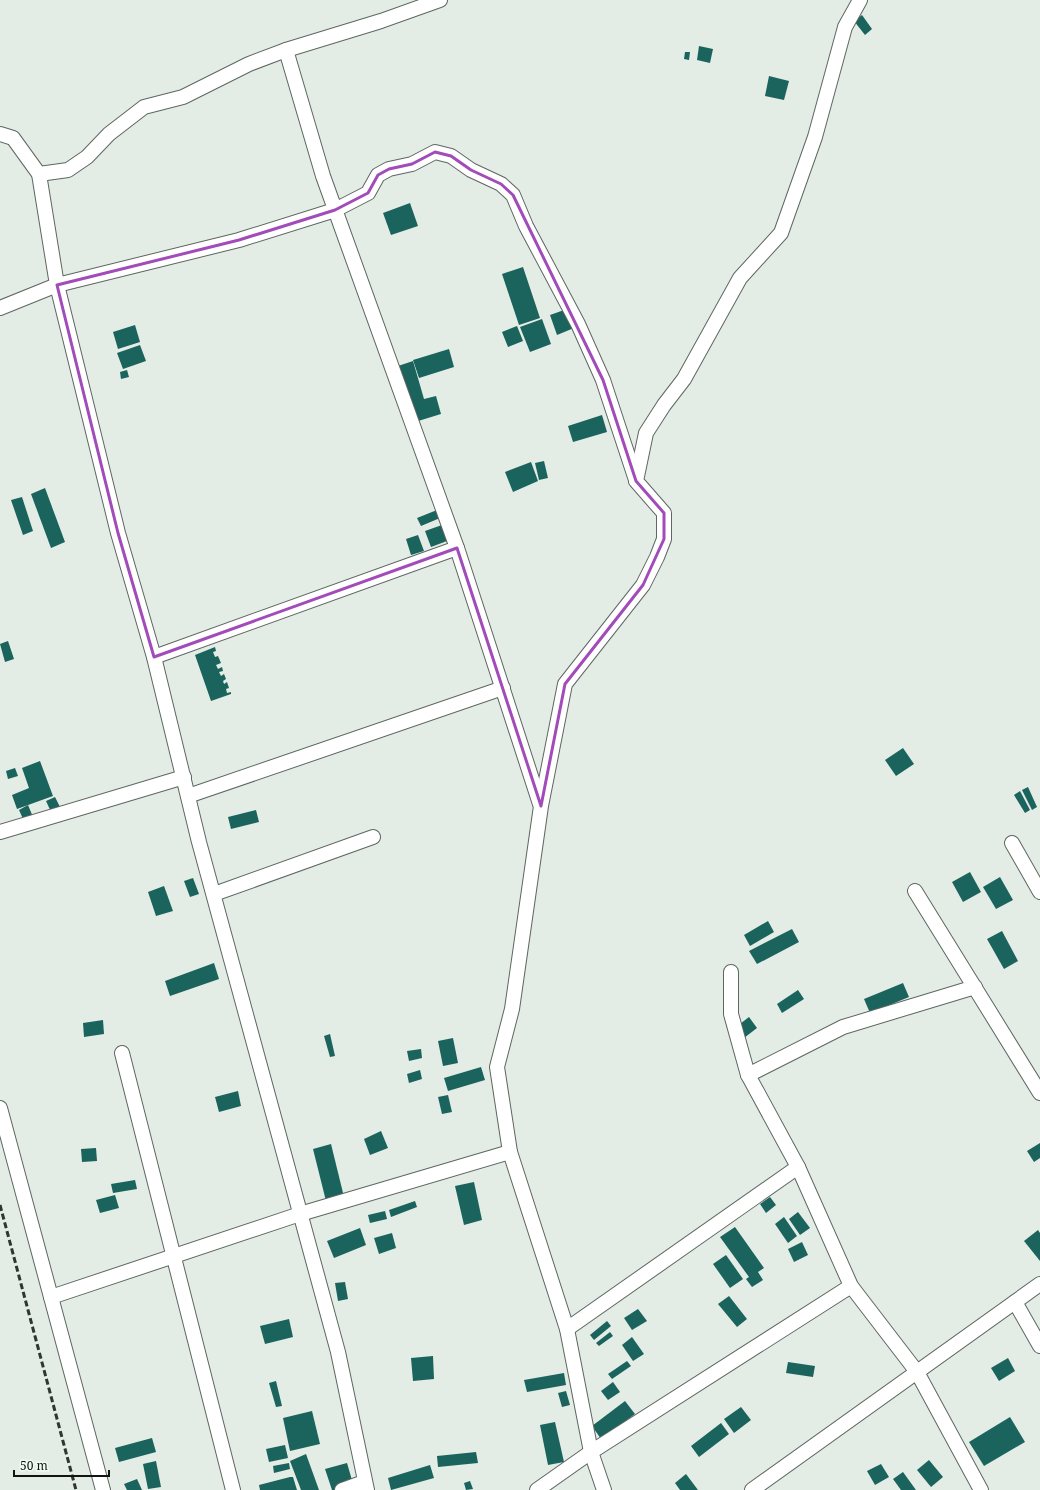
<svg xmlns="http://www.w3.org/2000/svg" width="1040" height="1490" font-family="'Noto Serif',serif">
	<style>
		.building { fill: #1b635d }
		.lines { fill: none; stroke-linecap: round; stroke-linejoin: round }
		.minor-casing { stroke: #5f6661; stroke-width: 16 }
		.minor { stroke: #fff; stroke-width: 14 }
		.rail { stroke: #313532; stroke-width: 3; stroke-dasharray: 6 3; stroke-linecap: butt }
		.marked { fill: none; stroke: #a24cb9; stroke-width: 3; stroke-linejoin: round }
	</style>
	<rect width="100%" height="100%" fill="#e3ece5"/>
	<g class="building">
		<path d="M 862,15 L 872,29 L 865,35 L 854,21 Z"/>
		<path d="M 699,46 L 713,49 L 710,63 L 697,60 Z"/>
		<path d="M 685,52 L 690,52 L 689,60 L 684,59 Z"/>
		<path d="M 769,76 L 789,81 L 784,100 L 765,96 Z"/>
		<path d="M 410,203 L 418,226 L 391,235 L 383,213 Z"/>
		<path d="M 523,267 L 540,318 L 519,325 L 502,274 Z"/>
		<path d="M 567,309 L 574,328 L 557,335 L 550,315 Z"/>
		<path d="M 542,319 L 551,344 L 530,352 L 520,327 Z"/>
		<path d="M 135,325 L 140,342 L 118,349 L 113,332 Z"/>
		<path d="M 517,326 L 523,341 L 508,347 L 502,332 Z"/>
		<path d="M 140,345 L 146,361 L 123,369 L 117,353 Z"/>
		<path d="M 449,349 L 454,367 L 419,378 L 413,360 Z"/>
		<path d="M 413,361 L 424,399 L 436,396 L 441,414 L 415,422 L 398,366 Z"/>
		<path d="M 127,370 L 129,377 L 121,379 L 120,372 Z"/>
		<path d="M 602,415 L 607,432 L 573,442 L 568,426 Z"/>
		<path d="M 544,461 L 548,478 L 539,480 L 535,463 Z"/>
		<path d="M 531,462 L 538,481 L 513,492 L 505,472 Z"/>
		<path d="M 45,488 L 65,542 L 51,548 L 31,494 Z"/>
		<path d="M 22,497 L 33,531 L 23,535 L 11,500 Z"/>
		<path d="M 437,510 L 440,518 L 421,526 L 417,518 Z"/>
		<path d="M 442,525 L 447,541 L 431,547 L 425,531 Z"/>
		<path d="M 418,535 L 424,551 L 411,555 L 406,539 Z"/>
		<path d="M 8,641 L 14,659 L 5,662 L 0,644 Z"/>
		<path d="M 215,647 L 216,651 L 213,652 L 215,657 L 218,656 L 221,663 L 216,665 L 218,669 L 222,667 L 223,671 L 219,672 L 221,676 L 224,674 L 226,679 L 223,681 L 224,684 L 227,682 L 229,688 L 226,689 L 227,693 L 231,692 L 231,694 L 211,701 L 195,655 Z"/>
		<path d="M 903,748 L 914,764 L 896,776 L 885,760 Z"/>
		<path d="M 40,761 L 53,796 L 17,809 L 12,795 L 29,788 L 22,768 Z"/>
		<path d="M 15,768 L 18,776 L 8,779 L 6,771 Z"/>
		<path d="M 1028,787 L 1037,807 L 1032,810 L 1022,790 Z"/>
		<path d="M 1020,791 L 1030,810 L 1025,813 L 1014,795 Z"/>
		<path d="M 55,797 L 61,809 L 52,814 L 46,801 Z"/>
		<path d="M 28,805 L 33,817 L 24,821 L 19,810 Z"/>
		<path d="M 256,810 L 259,822 L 231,829 L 228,817 Z"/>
		<path d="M 970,872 L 981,892 L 963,902 L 952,882 Z"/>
		<path d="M 1000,877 L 1013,900 L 996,909 L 983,887 Z"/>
		<path d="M 193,878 L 199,894 L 190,897 L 184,881 Z"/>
		<path d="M 164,886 L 173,911 L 156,916 L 148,892 Z"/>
		<path d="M 768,921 L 774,932 L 750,946 L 744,935 Z"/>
		<path d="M 792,929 L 799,942 L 757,964 L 749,951 Z"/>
		<path d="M 1002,931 L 1018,961 L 1004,969 L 987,939 Z"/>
		<path d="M 214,963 L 219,979 L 170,996 L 165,981 Z"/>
		<path d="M 903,983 L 909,997 L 870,1013 L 864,999 Z"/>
		<path d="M 798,990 L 804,999 L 782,1013 L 777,1004 Z"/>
		<path d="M 749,1017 L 757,1028 L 744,1038 L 736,1027 Z"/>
		<path d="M 103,1020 L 104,1034 L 84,1037 L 83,1023 Z"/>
		<path d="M 330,1034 L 335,1056 L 330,1057 L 324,1036 Z"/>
		<path d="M 453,1038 L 458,1063 L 443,1066 L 438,1041 Z"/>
		<path d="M 421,1049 L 422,1058 L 409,1061 L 407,1051 Z"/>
		<path d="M 481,1067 L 485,1080 L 448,1091 L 444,1078 Z"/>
		<path d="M 420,1070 L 422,1079 L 409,1083 L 407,1074 Z"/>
		<path d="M 238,1091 L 241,1106 L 219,1112 L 215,1097 Z"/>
		<path d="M 448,1095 L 452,1112 L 442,1114 L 438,1097 Z"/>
		<path d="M 381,1131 L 388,1148 L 370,1155 L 364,1139 Z"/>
		<path d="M 1040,1143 L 1040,1158 L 1034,1162 L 1027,1151 Z"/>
		<path d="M 331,1144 L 344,1197 L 326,1201 L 313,1149 Z"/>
		<path d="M 96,1148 L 97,1161 L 82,1162 L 81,1149 Z"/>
		<path d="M 135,1180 L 137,1189 L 113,1193 L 111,1184 Z"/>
		<path d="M 474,1182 L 482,1220 L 464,1225 L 455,1186 Z"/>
		<path d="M 115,1195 L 119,1208 L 100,1213 L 96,1200 Z"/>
		<path d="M 770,1197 L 776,1205 L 766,1213 L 760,1204 Z"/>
		<path d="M 415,1201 L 417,1207 L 391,1217 L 389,1210 Z"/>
		<path d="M 385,1211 L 387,1219 L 370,1223 L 368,1215 Z"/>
		<path d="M 798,1212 L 810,1228 L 800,1235 L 789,1219 Z"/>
		<path d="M 784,1217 L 797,1236 L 788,1243 L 775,1224 Z"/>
		<path d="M 735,1227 L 764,1268 L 758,1272 L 763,1280 L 752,1287 L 746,1279 L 749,1277 L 720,1237 Z"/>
		<path d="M 360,1228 L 366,1245 L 334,1258 L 327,1241 Z"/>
		<path d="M 1038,1230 L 1040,1233 L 1040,1261 L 1024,1241 Z"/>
		<path d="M 392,1233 L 396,1248 L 379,1254 L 374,1238 Z"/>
		<path d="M 802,1242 L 808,1255 L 794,1262 L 788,1249 Z"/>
		<path d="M 726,1255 L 743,1279 L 730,1288 L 713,1264 Z"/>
		<path d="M 345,1282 L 348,1299 L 338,1301 L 335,1283 Z"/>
		<path d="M 729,1296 L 747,1319 L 737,1327 L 718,1304 Z"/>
		<path d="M 638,1309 L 647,1321 L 632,1330 L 624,1318 Z"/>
		<path d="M 289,1319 L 293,1337 L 265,1344 L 260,1326 Z"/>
		<path d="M 607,1321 L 611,1326 L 594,1340 L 590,1335 Z"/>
		<path d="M 610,1332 L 613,1336 L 599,1346 L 596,1343 Z"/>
		<path d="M 632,1337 L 644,1354 L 633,1361 L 622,1345 Z"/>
		<path d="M 433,1356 L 434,1379 L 413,1381 L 411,1358 Z"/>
		<path d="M 1008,1358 L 1015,1371 L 999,1381 L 991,1368 Z"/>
		<path d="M 627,1361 L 631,1366 L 612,1379 L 608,1374 Z"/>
		<path d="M 788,1362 L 815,1366 L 813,1377 L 786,1373 Z"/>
		<path d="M 564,1373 L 566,1385 L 527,1392 L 524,1380 Z"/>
		<path d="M 276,1381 L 282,1406 L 276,1407 L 269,1383 Z"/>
		<path d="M 613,1382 L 620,1392 L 608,1400 L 601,1391 Z"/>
		<path d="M 566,1391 L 570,1405 L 562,1407 L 558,1393 Z"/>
		<path d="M 625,1401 L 635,1414 L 601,1439 L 592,1426 Z"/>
		<path d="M 741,1407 L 751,1420 L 734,1433 L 724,1419 Z"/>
		<path d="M 312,1411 L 320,1444 L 290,1451 L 283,1418 Z"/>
		<path d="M 1010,1417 L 1025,1442 L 984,1466 L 969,1442 Z"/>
		<path d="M 555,1422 L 564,1462 L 548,1465 L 540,1425 Z"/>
		<path d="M 721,1423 L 729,1434 L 699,1457 L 691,1446 Z"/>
		<path d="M 152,1438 L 156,1452 L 119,1462 L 115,1448 Z"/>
		<path d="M 285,1445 L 288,1458 L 269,1462 L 266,1449 Z"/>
		<path d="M 476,1452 L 478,1463 L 438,1467 L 437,1456 Z"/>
		<path d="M 306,1454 L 319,1490 L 301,1490 L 290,1461 Z"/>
		<path d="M 929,1460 L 943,1477 L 931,1487 L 917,1470 Z"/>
		<path d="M 156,1461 L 161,1487 L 148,1489 L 143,1464 Z"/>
		<path d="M 289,1463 L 290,1469 L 274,1473 L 273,1466 Z"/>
		<path d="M 347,1463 L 354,1487 L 342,1490 L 332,1490 L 325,1469 Z"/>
		<path d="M 881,1464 L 889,1477 L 875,1485 L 867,1471 Z"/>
		<path d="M 430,1465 L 434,1478 L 391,1490 L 388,1478 Z"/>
		<path d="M 903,1472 L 916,1490 L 901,1490 L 893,1479 Z"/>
		<path d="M 686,1474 L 698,1490 L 680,1490 L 675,1483 Z"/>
		<path d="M 290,1477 L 293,1477 L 297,1490 L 260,1490 L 259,1485 Z"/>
		<path d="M 137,1479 L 142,1490 L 127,1490 L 124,1484 Z"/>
		<path d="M 470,1481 L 473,1489 L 466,1490 L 464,1483 Z"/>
	</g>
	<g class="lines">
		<defs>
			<g id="minor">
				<path d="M 286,50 L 323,176 L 457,548 L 540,804"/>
				<path d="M 0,134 L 13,138 L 39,174 L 57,285 L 118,533 L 154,657 L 199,842 L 338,1352 L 367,1490"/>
				<path d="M 39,174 L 68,170 L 87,157 L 109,134 L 144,107 L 183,97 L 249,64 L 286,50 L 381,21 L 440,0"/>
				<path d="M 0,308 L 57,285 L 239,240 L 335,210 L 368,193 L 378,175 L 389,169 L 412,164 L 435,152 L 451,156 L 471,170 L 501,184 L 513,195 L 526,226 L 578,324 L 603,380 L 636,480"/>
				<path d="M 154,657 L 457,548"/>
				<path d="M 188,796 L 503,688"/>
				<path d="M 0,832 L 184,777"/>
				<path d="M 1012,843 L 1040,892"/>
				<path d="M 915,891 L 1040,1093"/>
				<path d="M 214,894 L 373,837"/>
				<path d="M 731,972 L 731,1014 L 748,1075 L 798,1167 L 851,1286 L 917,1372 L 981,1490"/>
				<path d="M 122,1053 L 233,1490"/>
				<path d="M 748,1075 L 843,1027 L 975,987"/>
				<path d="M 0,1108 L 103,1490"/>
				<path d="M 51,1297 L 300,1214 L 510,1152"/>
				<path d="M 1015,1302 L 1040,1346"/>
				<path d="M 567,1329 L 798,1167"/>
				<path d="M 342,1490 L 364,1482"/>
				<path d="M 537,1490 L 591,1452 L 851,1286"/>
				<path d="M 604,1490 L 591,1452 L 567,1329 L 510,1152 L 497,1067 L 512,1009 L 541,806 L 565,684 L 643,585 L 657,557 L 664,539 L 664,513 L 636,481 L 646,433 L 664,405 L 684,379 L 740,278 L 781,233 L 815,137 L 845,27 L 860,0"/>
				<path d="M 752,1490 L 1040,1284"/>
			</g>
		</defs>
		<use href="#minor" class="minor-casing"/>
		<use href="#minor" class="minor"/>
		<path class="rail" d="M 0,1205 L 76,1490"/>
	</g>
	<path class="marked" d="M 435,152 L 451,156 L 471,170 L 501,184 L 513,195 L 603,380 L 636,481 L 664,513 L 664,539 L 643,585 L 565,684 L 541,806 L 457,548 L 154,657 L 118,533 L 57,285 L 239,240 L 335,210 L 368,193 L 378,175 L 389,169 L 412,164 Z"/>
	<path d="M14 1470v6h95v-6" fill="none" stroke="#111412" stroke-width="2"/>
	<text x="20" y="1470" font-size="12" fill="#111412" stroke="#f0f9f2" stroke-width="3" paint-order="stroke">50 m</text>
</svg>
